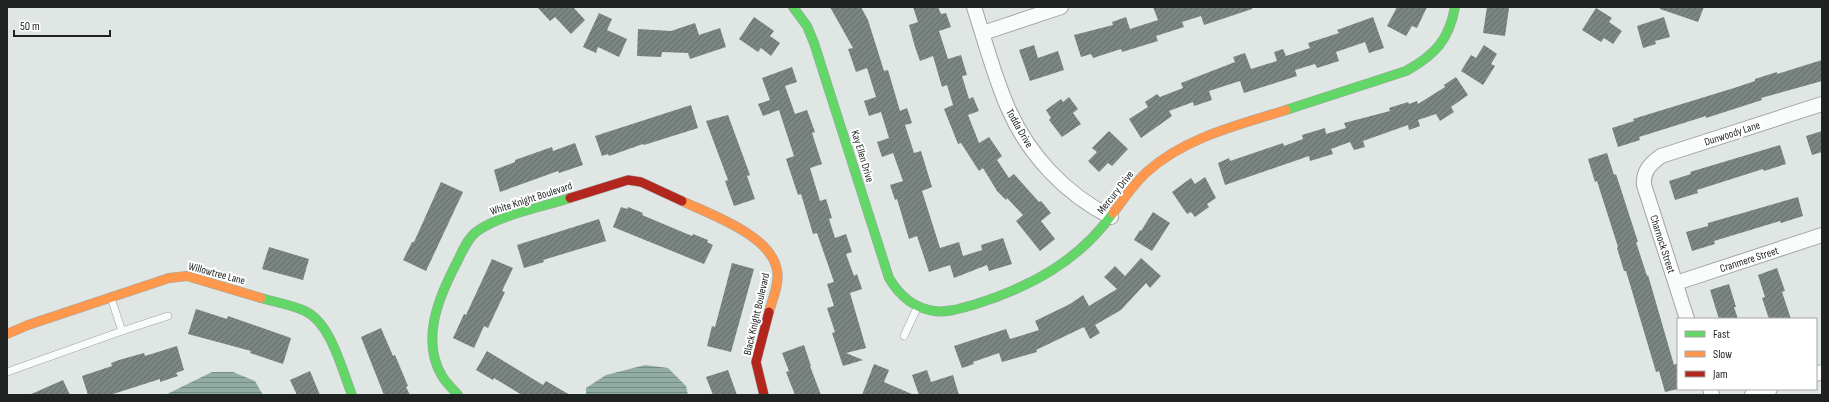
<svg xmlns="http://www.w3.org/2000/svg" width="1829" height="402" font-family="'Sofia Sans Condensed',sans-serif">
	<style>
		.water { fill: url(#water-rules) }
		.building { fill: url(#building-hatch) }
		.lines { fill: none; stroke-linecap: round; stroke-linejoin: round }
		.lane-casing { stroke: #9fa4a2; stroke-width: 8 }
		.street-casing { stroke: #9fa4a2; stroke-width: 16 }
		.fast-casing { stroke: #9fa4a2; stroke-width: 10 }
		.slow-casing { stroke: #9fa4a2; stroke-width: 10 }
		.jam-casing { stroke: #9fa4a2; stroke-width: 10 }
		.lane { stroke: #fafbfb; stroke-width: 7 }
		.street { stroke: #fafbfb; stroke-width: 14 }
		.fast { stroke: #63d668; stroke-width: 9 }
		.slow { stroke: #ff974d; stroke-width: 9 }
		.jam { stroke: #b3261e; stroke-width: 9 }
		.labels { text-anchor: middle; stroke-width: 4; stroke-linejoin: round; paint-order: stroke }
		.street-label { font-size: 11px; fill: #1e2321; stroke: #fff }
	</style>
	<defs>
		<pattern id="water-rules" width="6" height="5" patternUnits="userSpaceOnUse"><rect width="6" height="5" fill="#91ada3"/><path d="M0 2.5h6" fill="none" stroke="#768c84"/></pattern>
		<pattern id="building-hatch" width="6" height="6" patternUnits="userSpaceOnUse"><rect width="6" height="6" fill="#7b8581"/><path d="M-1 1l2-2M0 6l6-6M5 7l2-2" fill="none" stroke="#646c69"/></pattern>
	</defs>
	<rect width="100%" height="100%" fill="#dfe6e3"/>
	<g class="water">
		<path d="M 645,365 L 668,368 L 686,386 L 688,395 L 586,395 L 586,388 L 606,375 Z"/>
		<path d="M 212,372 L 233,372 L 255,381 L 263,395 L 165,395 Z"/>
	</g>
	<g class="building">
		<path d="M 537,7 L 573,7 L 585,20 L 571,34 L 555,17 L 550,21 Z"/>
		<path d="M 830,7 L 861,7 L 868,20 L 884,71 L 888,70 L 900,111 L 907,108 L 912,123 L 905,125 L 914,153 L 921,151 L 932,187 L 922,191 L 940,248 L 959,242 L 963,256 L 982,250 L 981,245 L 1003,238 L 1012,264 L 989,271 L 987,265 L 954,278 L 950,265 L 929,272 L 917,236 L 909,239 L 897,199 L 895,200 L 890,185 L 903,181 L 893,153 L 882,157 L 877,142 L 889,138 L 881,112 L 869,116 L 864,101 L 876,97 L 867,68 L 856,72 L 848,49 L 853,48 Z"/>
		<path d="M 913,7 L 938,7 L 941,14 L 946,13 L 951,27 L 939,31 L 948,59 L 961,55 L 967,75 L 962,76 L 969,99 L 973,97 L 979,111 L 968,115 L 979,143 L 989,137 L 1002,156 L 997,160 L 1009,178 L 1014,174 L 1039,202 L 1041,201 L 1051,213 L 1041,221 L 1055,239 L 1040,251 L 1016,221 L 1023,215 L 1007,198 L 1006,200 L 997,191 L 983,168 L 979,171 L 961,143 L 958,144 L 944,109 L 953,105 L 947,85 L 942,87 L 933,56 L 920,61 L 915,47 L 909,25 L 918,22 Z"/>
		<path d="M 1153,7 L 1252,7 L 1252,9 L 1204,25 L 1201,16 L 1182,22 L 1184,27 L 1156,36 L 1158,41 L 1122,52 L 1121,49 L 1093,58 L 1091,54 L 1081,57 L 1074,35 L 1113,25 L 1112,22 L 1126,17 L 1130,29 L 1158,20 Z"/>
		<path d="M 1397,7 L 1427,7 L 1417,28 L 1412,26 L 1406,36 L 1387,26 Z"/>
		<path d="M 1487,7 L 1509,8 L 1505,36 L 1483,33 Z"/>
		<path d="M 1660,7 L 1704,7 L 1698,22 L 1660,9 Z"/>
		<path d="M 1596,8 L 1612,18 L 1609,22 L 1622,31 L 1613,44 L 1604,38 L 1601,42 L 1582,30 Z"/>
		<path d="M 599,13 L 612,19 L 607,30 L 627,39 L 619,57 L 598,47 L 596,53 L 583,47 Z"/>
		<path d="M 754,17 L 774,31 L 770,36 L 780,43 L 771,56 L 761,48 L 758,52 L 739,39 Z"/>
		<path d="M 1373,17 L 1384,48 L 1369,53 L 1365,42 L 1336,52 L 1339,61 L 1317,68 L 1315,64 L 1295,70 L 1297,76 L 1244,93 L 1240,81 L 1209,91 L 1212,100 L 1194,106 L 1193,102 L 1169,111 L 1172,116 L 1141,138 L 1129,119 L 1148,107 L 1145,102 L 1157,94 L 1160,97 L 1183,88 L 1181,83 L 1235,62 L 1233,57 L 1245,53 L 1251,69 L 1277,61 L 1274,52 L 1283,49 L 1286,56 L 1310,48 L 1308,43 L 1339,33 L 1337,30 Z"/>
		<path d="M 1664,17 L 1670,37 L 1655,41 L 1656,44 L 1643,48 L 1637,26 Z"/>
		<path d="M 695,23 L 699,35 L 720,28 L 726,47 L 690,59 L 688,53 L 662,52 L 661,57 L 637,56 L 638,29 L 671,31 Z"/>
		<path d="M 1034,45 L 1038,58 L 1058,51 L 1064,70 L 1030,81 L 1019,50 Z"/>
		<path d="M 1484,45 L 1497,54 L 1491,64 L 1495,66 L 1483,85 L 1461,71 L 1471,55 L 1476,58 Z"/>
		<path d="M 1822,60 L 1822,81 L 1761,98 L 1762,100 L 1706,118 L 1706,116 L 1639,137 L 1640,140 L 1618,147 L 1612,128 L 1634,121 L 1633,119 L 1734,88 L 1755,81 L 1755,79 L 1777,72 L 1777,74 Z"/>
		<path d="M 792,67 L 797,82 L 785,86 L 795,114 L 807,110 L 815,132 L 812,133 L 822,164 L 810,168 L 820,201 L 826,199 L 832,218 L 829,219 L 835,238 L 846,234 L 852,252 L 846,254 L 854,276 L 857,274 L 862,289 L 850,293 L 866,348 L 846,353 L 863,360 L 843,366 L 832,333 L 835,332 L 827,308 L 834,306 L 827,284 L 834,282 L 817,233 L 813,234 L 801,194 L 798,195 L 786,159 L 794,156 L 779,110 L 763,116 L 758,104 L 770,100 L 762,78 Z"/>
		<path d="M 1456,77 L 1468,95 L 1451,107 L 1454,112 L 1440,121 L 1436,114 L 1418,120 L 1420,126 L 1409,130 L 1408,125 L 1363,141 L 1365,147 L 1354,150 L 1350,142 L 1331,149 L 1333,154 L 1310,161 L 1309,156 L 1225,185 L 1218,163 L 1229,158 L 1230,161 L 1283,143 L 1284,146 L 1303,139 L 1302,135 L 1325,128 L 1326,134 L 1346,128 L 1344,123 L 1390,111 L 1389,108 L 1408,102 L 1409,104 L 1417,101 L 1418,104 L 1445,87 L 1444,85 Z"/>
		<path d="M 1069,97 L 1078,109 L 1073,113 L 1081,124 L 1062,137 L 1049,120 L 1051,118 L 1046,110 L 1061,99 L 1063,102 Z"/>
		<path d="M 691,105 L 698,128 L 644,145 L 643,144 L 609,156 L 608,154 L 602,156 L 595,136 Z"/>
		<path d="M 728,115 L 750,175 L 747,176 L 755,199 L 734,206 L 725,181 L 728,180 L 706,121 Z"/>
		<path d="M 1109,131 L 1128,149 L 1112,166 L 1108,163 L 1099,172 L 1088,161 L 1097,152 L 1092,148 Z"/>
		<path d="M 1822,131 L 1822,152 L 1812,155 L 1806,136 Z"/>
		<path d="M 575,143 L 583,165 L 559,173 L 558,171 L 500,192 L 494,170 L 515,162 L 515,160 L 552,147 L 553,151 Z"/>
		<path d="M 1780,145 L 1786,164 L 1764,171 L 1763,169 L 1697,190 L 1698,193 L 1675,200 L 1669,181 L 1691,174 L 1690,172 Z"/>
		<path d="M 1607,153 L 1614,175 L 1616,174 L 1638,242 L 1636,242 L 1647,276 L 1648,275 L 1674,365 L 1678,363 L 1678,389 L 1665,392 L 1659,371 L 1656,372 L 1626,271 L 1624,271 L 1617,248 L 1618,247 L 1597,181 L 1595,182 L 1588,159 Z"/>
		<path d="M 1205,177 L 1216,198 L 1207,204 L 1209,207 L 1195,217 L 1191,212 L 1187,214 L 1172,192 L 1191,178 L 1195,184 Z"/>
		<path d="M 441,182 L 463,192 L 426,271 L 403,260 L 412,242 L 414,242 Z"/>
		<path d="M 1798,197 L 1803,216 L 1781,223 L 1780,221 L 1714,241 L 1715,244 L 1692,251 L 1686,232 L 1708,226 L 1708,223 Z"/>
		<path d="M 621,207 L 627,209 L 628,207 L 643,213 L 642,215 L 692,236 L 693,234 L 708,240 L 707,242 L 713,245 L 704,264 L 613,227 Z"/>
		<path d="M 1153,212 L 1170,223 L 1152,251 L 1134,240 L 1140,230 L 1141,231 Z"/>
		<path d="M 599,219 L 606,241 L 543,260 L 544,262 L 524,268 L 517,245 Z"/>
		<path d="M 269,247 L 309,259 L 303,280 L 262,269 Z"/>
		<path d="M 1141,258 L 1161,276 L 1150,288 L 1146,283 L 1121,310 L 1095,325 L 1100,333 L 1090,339 L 1084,327 L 1036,350 L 1037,352 L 1002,362 L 999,353 L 973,362 L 974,364 L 962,368 L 954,346 L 1006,329 L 1010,339 L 1039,330 L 1035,321 L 1070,304 L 1083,295 L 1089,306 L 1117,289 L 1104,277 L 1115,266 L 1125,276 Z"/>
		<path d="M 492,259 L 513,268 L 502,291 L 505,292 L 488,328 L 484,326 L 474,348 L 453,338 L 464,314 L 466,315 Z"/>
		<path d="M 732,263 L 754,269 L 731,352 L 707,346 L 712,326 L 715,327 Z"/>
		<path d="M 1777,268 L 1785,291 L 1782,292 L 1791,319 L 1769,319 L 1762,298 L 1765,297 L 1758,275 Z"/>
		<path d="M 1729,284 L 1736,307 L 1734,307 L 1738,319 L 1719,319 L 1710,290 Z"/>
		<path d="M 196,309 L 227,319 L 228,316 L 291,338 L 283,364 L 250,353 L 251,351 L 188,334 Z"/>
		<path d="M 381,328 L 393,356 L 395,355 L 408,386 L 406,387 L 410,395 L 384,395 L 361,337 Z"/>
		<path d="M 804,345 L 811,366 L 810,366 L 821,395 L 795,395 L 786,372 L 789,371 L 782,353 Z"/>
		<path d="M 177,346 L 184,370 L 176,373 L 178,376 L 160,382 L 160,379 L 110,395 L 88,395 L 82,376 L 112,366 L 111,363 L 119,360 L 144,353 L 145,356 Z"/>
		<path d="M 487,351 L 543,385 L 546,381 L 570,395 L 522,395 L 494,378 L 493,380 L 476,370 Z"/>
		<path d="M 874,364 L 889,370 L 884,382 L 914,395 L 862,395 Z"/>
		<path d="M 728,370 L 737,395 L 713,395 L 706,377 Z"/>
		<path d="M 927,370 L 931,382 L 953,375 L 959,395 L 919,395 L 912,375 Z"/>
		<path d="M 310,371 L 320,395 L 297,395 L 290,380 Z"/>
		<path d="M 63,380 L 70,395 L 29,395 L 54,384 Z"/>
	</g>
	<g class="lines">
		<defs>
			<g id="lane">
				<path d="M 122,331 L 168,316"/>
				<path d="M 904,336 L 917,308"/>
				<path d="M 7,372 L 122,331 L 111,298"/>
			</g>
			<g id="street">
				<path d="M 974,7 C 985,41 994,76 1008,108 C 1028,154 1065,194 1111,217"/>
				<path d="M 983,33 L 1061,7"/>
				<path d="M 1676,283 L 1822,235"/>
				<path d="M 1687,319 L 1644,185 C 1643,171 1650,164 1661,156 L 1822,104"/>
				<path d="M 1816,374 L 1822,372"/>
				<path d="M 1710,389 L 1712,395"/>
				<path d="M 1752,395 L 1770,389"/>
			</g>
			<g id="fast">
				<path d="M 793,7 L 807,26 L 814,43 L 889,278 C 899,295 914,308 934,311 C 948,313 962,308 976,304 C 1030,287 1079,261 1113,213"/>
				<path d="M 1286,110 L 1406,71 C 1435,55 1449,40 1455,7"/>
				<path d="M 261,298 C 275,302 292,305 305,311 C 331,323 342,370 352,395"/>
				<path d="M 458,395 C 453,389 446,383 442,376 C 421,341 438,299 455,266 C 461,255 466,240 476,232 C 499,215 542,207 570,198"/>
			</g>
			<g id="slow">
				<path d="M 682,201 C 711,215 771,235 777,270 C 780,283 772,300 769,312"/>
				<path d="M 1113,213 C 1124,199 1134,183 1148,171 C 1186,137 1239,125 1286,110"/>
				<path d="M 7,334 L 28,325 L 169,278 L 187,276 L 261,298"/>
			</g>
			<g id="jam">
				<path d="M 570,198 L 628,180 L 641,182 L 682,201"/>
				<path d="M 764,395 L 756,362 L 769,312"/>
			</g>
		</defs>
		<use href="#lane" class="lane-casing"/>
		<use href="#street" class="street-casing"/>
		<use href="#fast" class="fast-casing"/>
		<use href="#slow" class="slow-casing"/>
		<use href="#jam" class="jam-casing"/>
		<use href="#lane" class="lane"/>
		<use href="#street" class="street"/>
		<use href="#fast" class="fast"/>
		<use href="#slow" class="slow"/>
		<use href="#jam" class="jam"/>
	</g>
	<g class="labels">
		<g class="street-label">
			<text transform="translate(1020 128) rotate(60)" y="4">Todda Drive</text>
			<text transform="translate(1732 133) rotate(-18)" y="4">Dunwoody Lane</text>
			<text transform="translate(863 156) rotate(73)" y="4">Kay Ellen Drive</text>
			<text transform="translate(1115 192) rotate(-52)" y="4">Mercury Drive</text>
			<text transform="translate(531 198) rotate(-18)" y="4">White Knight Boulevard</text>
			<text transform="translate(1663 244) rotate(72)" y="4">Charnock Street</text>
			<text transform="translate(1749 259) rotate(-18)" y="4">Cranmere Street</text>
			<text transform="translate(217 273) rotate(15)" y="4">Willowtree Lane</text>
			<text transform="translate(756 314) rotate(-77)" y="4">Black Knight Boulevard</text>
		</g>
	</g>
	<rect width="1829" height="402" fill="none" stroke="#1e2321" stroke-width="16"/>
	<rect x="1677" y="318" width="140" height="72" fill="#ffffff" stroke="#a5a7a6"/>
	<rect x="1685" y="331" width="20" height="6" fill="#63d668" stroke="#a5a7a6"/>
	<text x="1713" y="338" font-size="12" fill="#1e2321">Fast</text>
	<rect x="1685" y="351" width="20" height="6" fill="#ff974d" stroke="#a5a7a6"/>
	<text x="1713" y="358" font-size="12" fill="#1e2321">Slow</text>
	<rect x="1685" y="371" width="20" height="6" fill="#b3261e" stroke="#a5a7a6"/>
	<text x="1713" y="378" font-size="12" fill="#1e2321">Jam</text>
	<path d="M14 30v6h96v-6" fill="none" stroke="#1e2321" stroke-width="2"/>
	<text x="20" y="30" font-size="12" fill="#1e2321" stroke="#ffffff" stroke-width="3" paint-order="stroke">50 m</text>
</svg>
